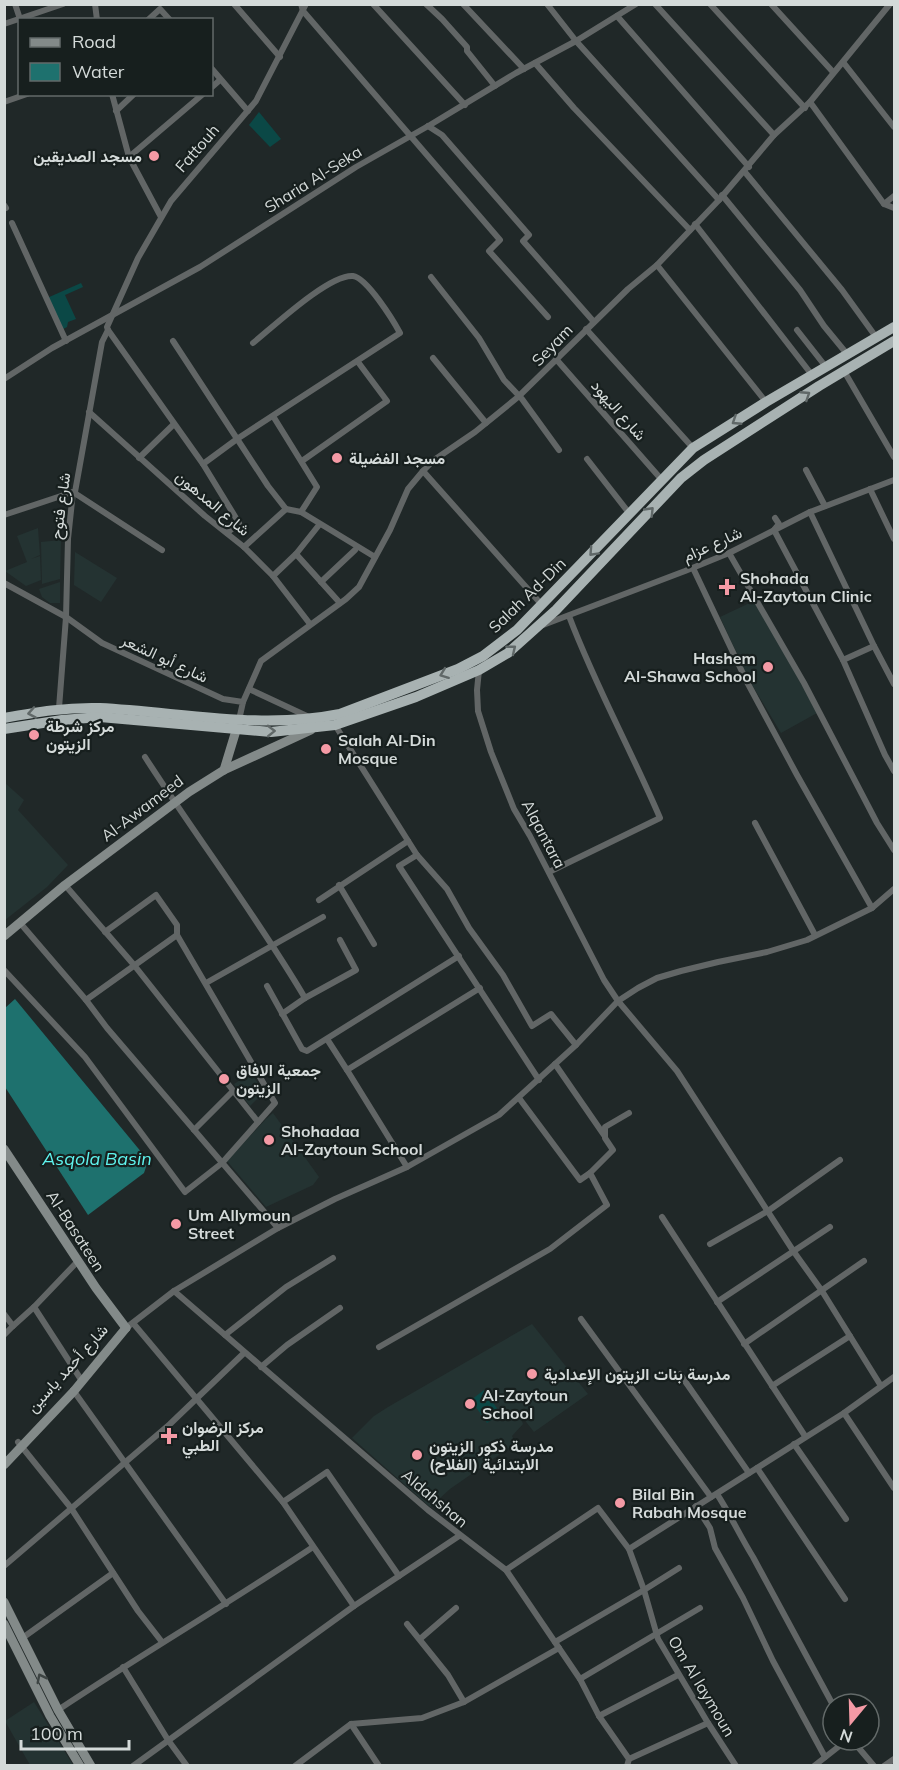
<svg xmlns="http://www.w3.org/2000/svg" width="899" height="1770" font-family="Mulish,Vazirmatn,sans-serif">
	<style>
		.built { fill: #243332 }
		.green { fill: #0b4846 }
		.water { fill: #1e716e }
		.lines { fill: none; stroke-linecap: round; stroke-linejoin: round }
		.minor { stroke: #626666; stroke-width: 6 }
		.secondary { stroke: #838a89; stroke-width: 9 }
		.trunk { stroke: #a8b2b2; stroke-width: 10 }
		.oneway { stroke: #606868 }
		.oneway2 { stroke: #3d4443 }
		.poi-dot { fill: #f49aa5; stroke: #171f1e; stroke-width: 2 }
		.labels { text-anchor: middle; stroke-width: 4.5; stroke-linejoin: round; paint-order: stroke }
		.street-label { font-size: 16px; fill: #d4dad9; stroke: #171f1e }
		.poi-label { font-size: 16px; font-weight: bold; fill: #d4dad9; stroke: #171f1e; text-anchor: start }
		.water-label { font-size: 18px; font-style: italic; fill: #5ff3ee; stroke: #171f1e }
	</style>
	<rect width="100%" height="100%" fill="#202828"/>
	<g class="built">
		<path d="M 38,528 L 40,555 L 31,559 L 40,556 L 41,580 L 26,586 L 5,571 L 27,562 L 17,536 Z"/>
		<path d="M 61,540 L 60,579 L 42,584 L 41,542 Z"/>
		<path d="M 75,552 L 117,578 L 101,602 L 74,585 Z"/>
		<path d="M 60,582 L 60,603 L 50,603 L 42,597 L 39,589 Z"/>
		<path d="M 756,600 L 817,713 L 781,733 L 748,678 L 720,617 Z"/>
		<path d="M 5,783 L 24,800 L 18,810 L 68,865 L 47,887 L 5,920 Z"/>
		<path d="M 251,1073 L 264,1092 L 250,1106 L 234,1084 Z"/>
		<path d="M 273,1113 L 319,1177 L 313,1185 L 266,1207 L 227,1161 L 266,1119 Z"/>
		<path d="M 532,1324 L 588,1394 L 534,1432 L 523,1418 L 521,1419 L 523,1424 L 512,1436 L 516,1443 L 450,1489 L 430,1507 L 352,1438 L 374,1416 L 388,1407 Z"/>
		<path d="M 34,1702 L 73,1765 L 30,1765 L 5,1721 Z"/>
	</g>
	<g class="green">
		<path d="M 259,112 L 281,139 L 270,147 L 249,125 Z"/>
		<path d="M 81,283 L 83,287 L 65,295 L 76,319 L 68,322 L 67,327 L 63,329 L 47,298 Z"/>
		<path d="M 484,1390 L 501,1414 L 487,1423 L 471,1400 Z"/>
	</g>
	<path class="water" d="M 15,999 L 147,1159 L 147,1164 L 144,1173 L 88,1215 L 5,1087 L 5,1008 Z"/>
	<g class="lines">
		<g class="minor">
			<path d="M 15,4 L 20,19"/>
			<path d="M 95,4 L 97,20"/>
			<path d="M 234,4 L 280,57"/>
			<path d="M 301,4 L 303,11 L 500,240 L 489,251 L 548,317"/>
			<path d="M 373,4 L 465,105"/>
			<path d="M 426,4 L 442,19 L 467,47 L 467,51 L 495,86"/>
			<path d="M 463,4 L 524,69"/>
			<path d="M 547,4 L 576,41 L 719,200"/>
			<path d="M 655,4 L 774,135"/>
			<path d="M 710,4 L 805,108"/>
			<path d="M 771,4 L 833,72"/>
			<path d="M 617,16 L 749,167"/>
			<path d="M 148,20 L 160,9 L 170,20"/>
			<path d="M 4,24 L 63,4"/>
			<path d="M 843,62 L 894,127"/>
			<path d="M 535,63 L 574,108 L 690,230"/>
			<path d="M 212,69 L 248,111"/>
			<path d="M 212,87 L 220,80"/>
			<path d="M 112,94 L 129,157 L 161,217"/>
			<path d="M 4,102 L 27,94"/>
			<path d="M 810,102 L 884,204 L 894,208"/>
			<path d="M 116,111 L 134,94"/>
			<path d="M 428,126 L 442,135 L 529,235 L 523,241 L 594,322"/>
			<path d="M 129,157 L 203,94"/>
			<path d="M 744,171 L 842,290 L 876,337"/>
			<path d="M 722,195 L 800,290 L 824,326 L 847,354"/>
			<path d="M 884,204 L 894,196"/>
			<path d="M 4,205 L 6,208"/>
			<path d="M 12,223 L 66,341"/>
			<path d="M 695,224 L 812,375"/>
			<path d="M 657,265 L 766,402"/>
			<path d="M 431,277 L 479,338 L 504,380 L 522,399 L 559,450"/>
			<path d="M 586,329 L 693,448"/>
			<path d="M 108,330 L 203,464 L 239,523 L 227,533"/>
			<path d="M 797,330 L 826,367"/>
			<path d="M 173,341 L 268,486 L 286,509 L 301,512 L 375,557"/>
			<path d="M 433,358 L 486,423"/>
			<path d="M 556,359 L 661,479"/>
			<path d="M 844,371 L 894,457"/>
			<path d="M 4,379 L 52,348 L 200,267 L 356,167 L 430,125 L 516,73 L 576,41 L 636,4"/>
			<path d="M 89,412 L 205,516 L 244,547 L 273,576 L 310,624"/>
			<path d="M 273,416 L 317,487 L 301,512"/>
			<path d="M 139,458 L 174,424"/>
			<path d="M 587,459 L 629,513"/>
			<path d="M 302,461 L 387,401 L 358,362"/>
			<path d="M 203,464 L 237,439 L 400,333 C 393,320 367,278 353,276 C 329,274 273,327 253,343"/>
			<path d="M 806,470 L 825,506"/>
			<path d="M 423,471 L 542,605"/>
			<path d="M 870,489 L 894,539"/>
			<path d="M 810,512 L 874,646 L 843,660 L 885,755 L 894,771"/>
			<path d="M 4,515 L 73,492 L 162,550"/>
			<path d="M 775,518 L 779,524 L 774,530 L 843,660"/>
			<path d="M 244,547 L 286,509"/>
			<path d="M 729,553 L 804,683 L 877,823 L 894,850"/>
			<path d="M 296,554 L 340,603"/>
			<path d="M 693,568 L 747,682 L 797,775 L 872,908"/>
			<path d="M 273,576 L 296,554 L 319,525"/>
			<path d="M 321,582 L 355,550"/>
			<path d="M 4,583 L 66,617 L 102,643 L 223,699 L 243,702 L 239,720"/>
			<path d="M 543,625 L 685,571 L 729,553 L 810,512 L 894,480"/>
			<path d="M 874,646 L 894,684"/>
			<path d="M 479,670 L 477,690 L 478,711 L 491,752 L 514,809 L 530,836 L 604,980 L 618,1001 L 677,1071 L 794,1252 L 822,1291 L 881,1386"/>
			<path d="M 249,689 L 309,717"/>
			<path d="M 243,702 L 261,661 L 346,599 L 359,587 L 390,530 L 408,489 L 423,471 L 434,460 L 475,432 L 518,397 L 628,289 L 657,265 L 719,200 L 774,135 L 810,102 L 890,4"/>
			<path d="M 59,708 L 66,617 L 68,539 L 73,492 L 75,492 L 102,342 L 108,330 L 107,327 L 138,258 L 171,201 L 256,101 L 306,4"/>
			<path d="M 335,725 L 417,855 L 447,889 L 469,928 L 503,975 L 532,1026 L 551,1014 L 576,1045"/>
			<path d="M 145,757 C 197,838 256,915 305,998 L 356,970 L 340,940"/>
			<path d="M 755,823 L 815,935"/>
			<path d="M 417,855 L 399,866 L 539,1080"/>
			<path d="M 549,872 L 660,818 C 631,750 595,685 569,616"/>
			<path d="M 65,885 L 134,965 L 258,1122"/>
			<path d="M 339,885 L 374,944"/>
			<path d="M 319,900 L 408,841"/>
			<path d="M 21,924 L 86,1000 L 107,1028 L 278,1228"/>
			<path d="M 4,970 L 85,1057 L 185,1192 L 222,1163 L 275,1103 L 177,935 L 177,925 L 156,895 L 105,932"/>
			<path d="M 206,983 L 323,917"/>
			<path d="M 267,986 L 302,1049 L 307,1051 L 459,956"/>
			<path d="M 86,1000 L 177,935"/>
			<path d="M 282,1014 L 305,998"/>
			<path d="M 327,1039 L 347,1070 L 480,988"/>
			<path d="M 555,1064 L 604,1135"/>
			<path d="M 347,1070 L 407,1167"/>
			<path d="M 519,1098 L 580,1180 L 590,1173"/>
			<path d="M 194,1130 L 233,1091"/>
			<path d="M 662,1217 L 805,1436"/>
			<path d="M 710,1244 L 768,1211 L 840,1160"/>
			<path d="M 174,1291 L 428,1510 L 506,1570 L 580,1679 L 599,1716 L 629,1759 L 627,1766"/>
			<path d="M 717,1302 L 830,1227"/>
			<path d="M 34,1307 L 78,1261"/>
			<path d="M 4,1314 L 13,1326 L 34,1307 L 80,1378"/>
			<path d="M 581,1319 L 711,1497"/>
			<path d="M 133,1323 L 283,1502 L 354,1606"/>
			<path d="M 126,1328 L 174,1291 L 278,1228 L 335,1199 L 407,1167 L 499,1115 L 576,1045 L 618,1001 L 638,988 L 657,978 L 681,971 L 718,962 L 767,952 L 807,940 L 872,908 L 894,889"/>
			<path d="M 4,1335 L 13,1326"/>
			<path d="M 225,1335 L 286,1287 L 333,1258"/>
			<path d="M 744,1344 L 864,1261"/>
			<path d="M 379,1347 L 550,1249 L 607,1205 L 590,1173 L 613,1150 L 605,1138 L 605,1127 L 629,1113"/>
			<path d="M 261,1367 L 287,1345 L 340,1308"/>
			<path d="M 680,1374 L 749,1473"/>
			<path d="M 772,1386 L 850,1336"/>
			<path d="M 73,1390 L 226,1604"/>
			<path d="M 844,1413 L 894,1488"/>
			<path d="M 18,1442 L 71,1508 L 138,1611 L 162,1642"/>
			<path d="M 794,1444 L 846,1519"/>
			<path d="M 757,1468 L 845,1599"/>
			<path d="M 717,1494 C 730,1514 740,1536 753,1557 L 833,1705"/>
			<path d="M 283,1502 L 327,1472 L 399,1576"/>
			<path d="M 696,1506 L 710,1528 L 715,1548 L 743,1598 L 773,1661 L 825,1757"/>
			<path d="M 629,1549 L 844,1413 L 894,1377"/>
			<path d="M 4,1566 L 170,1424 L 244,1353"/>
			<path d="M 506,1570 L 598,1508 L 629,1549 L 644,1590 L 658,1639 L 708,1723 L 736,1766"/>
			<path d="M 407,1624 L 448,1675 L 464,1702"/>
			<path d="M 21,1639 L 113,1573"/>
			<path d="M 420,1639 L 456,1608"/>
			<path d="M 555,1642 L 644,1590 L 679,1568"/>
			<path d="M 123,1667 L 168,1740 L 187,1766"/>
			<path d="M 580,1679 L 700,1608"/>
			<path d="M 58,1710 C 142,1654 229,1603 313,1547"/>
			<path d="M 599,1716 L 678,1675"/>
			<path d="M 351,1724 L 379,1766"/>
			<path d="M 852,1740 L 874,1766"/>
			<path d="M 629,1759 L 708,1723"/>
			<path d="M 133,1766 L 354,1606 L 459,1536"/>
			<path d="M 295,1766 L 351,1724 L 422,1718 L 464,1702 L 559,1648"/>
			<path d="M 814,1766 L 847,1740"/>
			<path d="M 884,1766 L 894,1759"/>
		</g>
		<g class="secondary">
			<path d="M 224,770 L 238,724"/>
			<path d="M 4,936 L 65,885 L 189,792 L 224,770 L 311,730"/>
			<path d="M 4,1149 L 96,1288 L 126,1328"/>
			<path d="M 4,1465 L 74,1391 L 126,1328"/>
			<path d="M 4,1602 L 58,1710 L 91,1766"/>
			<path d="M 4,1624 L 50,1716 L 80,1766"/>
		</g>
		<g class="trunk">
			<path d="M 4,718 C 37,712 66,707 100,708 C 180,712 260,730 340,714 L 458,669 L 483,656 L 517,630 L 693,448 L 766,402 L 894,327"/>
			<path d="M 4,729 L 62,720 L 100,717 L 271,732 L 335,725 L 416,697 L 479,670 L 508,653 L 556,610 L 681,478 L 704,460 L 819,386 L 894,341"/>
		</g>
	</g>
	<defs><path id="oneway-chevron" d="M-2-3.5L2.5 0L-2 3.5" fill="none" stroke-width="1.6" stroke-linecap="round" stroke-linejoin="round" transform="scale(1.5)"/></defs>
	<g class="oneway">
		<use href="#oneway-chevron" transform="translate(806 395) rotate(-33)"/>
		<use href="#oneway-chevron" transform="translate(736 421) rotate(147)"/>
		<use href="#oneway-chevron" transform="translate(650 511) rotate(-46)"/>
		<use href="#oneway-chevron" transform="translate(593 552) rotate(133)"/>
		<use href="#oneway-chevron" transform="translate(512 649) rotate(-39)"/>
		<use href="#oneway-chevron" transform="translate(444 674) rotate(159)"/>
		<use href="#oneway-chevron" transform="translate(32 713) rotate(170)"/>
		<use href="#oneway-chevron" transform="translate(271 731) rotate(-1)"/>
	</g>
	<use class="oneway2" href="#oneway-chevron" transform="translate(41 1678) rotate(-117)"/>
	<g class="poi-dot">
		<circle cx="154" cy="156" r="6"/>
		<circle cx="337" cy="458" r="6"/>
		<path d="M724 578h6v6h6v6h-6v6h-6v-6h-6v-6h6z"/>
		<circle cx="768" cy="667" r="6"/>
		<circle cx="34" cy="735" r="6"/>
		<circle cx="326" cy="749" r="6"/>
		<circle cx="224" cy="1079" r="6"/>
		<circle cx="269" cy="1140" r="6"/>
		<circle cx="176" cy="1224" r="6"/>
		<circle cx="532" cy="1374" r="6"/>
		<circle cx="470" cy="1404" r="6"/>
		<path d="M166 1427h6v6h6v6h-6v6h-6v-6h-6v-6h6z"/>
		<circle cx="417" cy="1455" r="6"/>
		<circle cx="620" cy="1503" r="6"/>
	</g>
	<g class="labels">
		<g class="street-label">
			<text transform="translate(197 148) rotate(-49)" y="6">Fattouh</text>
			<text transform="translate(313 179) rotate(-32)" y="6">Sharia Al-Seka</text>
			<text transform="translate(552 345) rotate(-46)" y="6">Seyam</text>
			<text transform="translate(619 410) rotate(49)" y="6">شارع اليهود</text>
			<text transform="translate(213 503) rotate(40)" y="6">شارع المدهون</text>
			<text transform="translate(60 506) rotate(-82)" y="6">شارع فتوح</text>
			<text transform="translate(712 544) rotate(-24)" y="6">شارع عزام</text>
			<text transform="translate(527 595) rotate(-44)" y="6">Salah Ad-Din</text>
			<text transform="translate(165 658) rotate(25)" y="6">شارع أبو الشعر</text>
			<text transform="translate(142 808) rotate(-37)" y="6">Al-Awameed</text>
			<text transform="translate(544 834) rotate(62)" y="6">Alqantara</text>
			<text transform="translate(76 1231) rotate(57)" y="6">Al-Basateen</text>
			<text transform="translate(67 1368) rotate(-48)" y="6">شارع أحمد ياسين</text>
			<text transform="translate(435 1498) rotate(40)" y="6">Aldahshan</text>
			<text transform="translate(702 1686) rotate(59)" y="6">Om Al laymoun</text>
		</g>
		<g class="poi-label">
			<text x="142" y="162" text-anchor="end">مسجد الصديقين</text>
			<text x="349" y="464">مسجد الفضيلة</text>
			<text x="740" y="584">Shohada<tspan x="740" dy="18">Al-Zaytoun Clinic</tspan></text>
			<text x="756" y="664" text-anchor="end">Hashem<tspan x="756" dy="18">Al-Shawa School</tspan></text>
			<text x="46" y="732">مركز شرطة<tspan x="46" dy="18">الزيتون</tspan></text>
			<text x="338" y="746">Salah Al-Din<tspan x="338" dy="18">Mosque</tspan></text>
			<text x="236" y="1076">جمعية الافاق<tspan x="236" dy="18">الزيتون</tspan></text>
			<text x="281" y="1137">Shohadaa<tspan x="281" dy="18">Al-Zaytoun School</tspan></text>
			<text x="188" y="1221">Um Allymoun<tspan x="188" dy="18">Street</tspan></text>
			<text x="544" y="1380">مدرسة بنات الزيتون الإعدادية</text>
			<text x="482" y="1401">Al-Zaytoun<tspan x="482" dy="18">School</tspan></text>
			<text x="182" y="1433">مركز الرضوان<tspan x="182" dy="18">الطبي</tspan></text>
			<text x="429" y="1452">مدرسة ذكور الزيتون<tspan x="429" dy="18">الابتدائية (الفلاح)</tspan></text>
			<text x="632" y="1500">Bilal Bin<tspan x="632" dy="18">Rabah Mosque</tspan></text>
		</g>
		<g class="water-label">
			<text x="97" y="1165">Asqola Basin</text>
		</g>
	</g>
	<rect width="899" height="1770" fill="none" stroke="#d4dad9" stroke-width="12"/>
	<rect x="18" y="18" width="195" height="78" fill="#171f1e" stroke="#636a69" stroke-width="1.5"/>
	<rect x="30" y="38" width="30" height="9" fill="#838a89" stroke="#636a69" stroke-width="1.5"/>
	<text x="72" y="48" font-size="18" fill="#d4dad9">Road</text>
	<rect x="30" y="63" width="30" height="18" fill="#1e716e" stroke="#636a69" stroke-width="1.5"/>
	<text x="72" y="78" font-size="18" fill="#d4dad9">Water</text>
	<g transform="translate(851 1722) rotate(199)"><circle r="28" fill="#171f1e" stroke="#636a69" stroke-width="1.5"/>
	<path d="M0-4.5L10 22L0 15L-10 22Z" fill="#f49aa5"/>
	<text y="-9" font-size="16" font-weight="bold" text-anchor="middle" fill="#d4dad9">N</text>
	</g>
	<path d="M21 1740v9h108v-9" fill="none" stroke="#d4dad9" stroke-width="3"/>
	<text x="30" y="1740" font-size="18" fill="#d4dad9" stroke="#171f1e" stroke-width="4.5" paint-order="stroke">100 m</text>
</svg>
